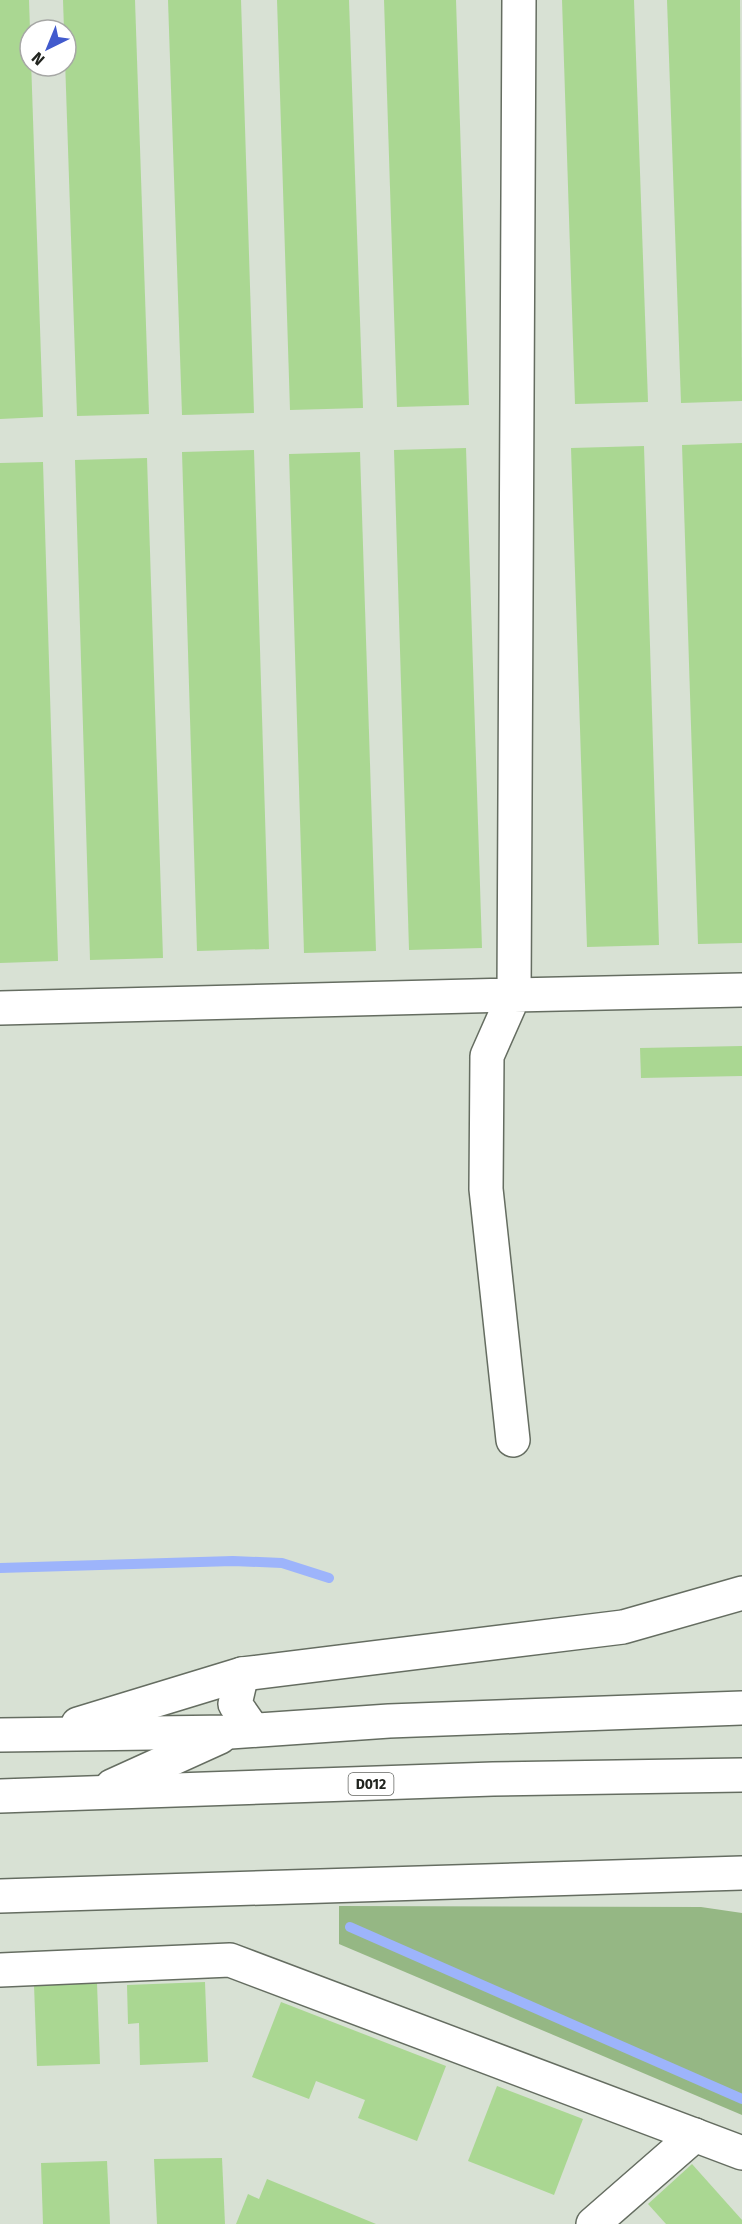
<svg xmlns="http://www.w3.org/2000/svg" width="742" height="2224" font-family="'Fira Sans',sans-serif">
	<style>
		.green { fill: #95b784 }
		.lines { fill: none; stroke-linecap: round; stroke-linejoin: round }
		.stream { stroke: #9db4fb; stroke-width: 10 }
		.building { fill: #aad792 }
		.minor-casing { stroke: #656d61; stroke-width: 36 }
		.highway-casing { stroke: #656d61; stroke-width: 36 }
		.minor { stroke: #fff; stroke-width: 33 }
		.highway { stroke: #fff; stroke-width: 33 }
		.labels { text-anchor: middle; stroke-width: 6; stroke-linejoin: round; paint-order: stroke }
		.shield { fill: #fff; stroke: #646662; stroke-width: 1.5 }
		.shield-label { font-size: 14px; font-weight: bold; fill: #21241f }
	</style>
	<rect width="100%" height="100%" fill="#d8e1d4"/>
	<path class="green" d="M 339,1906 L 701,1907 L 742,1913 L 742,2115 L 339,1944 Z"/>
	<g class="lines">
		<g class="stream">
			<path d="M 0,1568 L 233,1561 L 282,1563 L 329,1578"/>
			<path d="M 350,1927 L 742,2099"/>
		</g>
	</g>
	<g class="building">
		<path d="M 0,0 L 29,0 L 43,417 L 0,419 Z"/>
		<path d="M 63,0 L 135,0 L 149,414 L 77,416 Z"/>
		<path d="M 168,0 L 241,0 L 254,413 L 182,415 Z"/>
		<path d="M 277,0 L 349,0 L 363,408 L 290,410 Z"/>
		<path d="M 384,0 L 456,0 L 469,405 L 397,407 Z"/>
		<path d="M 562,0 L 634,0 L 648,402 L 575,404 Z"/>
		<path d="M 667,0 L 740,0 L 742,401 L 681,403 Z"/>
		<path d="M 742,443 L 742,943 L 698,944 L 682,445 Z"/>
		<path d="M 644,446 L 659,945 L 587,947 L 571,448 Z"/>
		<path d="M 466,448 L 482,948 L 409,950 L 394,450 Z"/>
		<path d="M 254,450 L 269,949 L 197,951 L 182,452 Z"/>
		<path d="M 360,452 L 376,951 L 304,953 L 289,454 Z"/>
		<path d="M 147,458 L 163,958 L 90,960 L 75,460 Z"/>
		<path d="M 43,462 L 58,961 L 0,963 L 0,463 Z"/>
		<path d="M 742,1046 L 742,1076 L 641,1078 L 640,1048 Z"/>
		<path d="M 205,1982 L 208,2062 L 140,2065 L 139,2023 L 128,2024 L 127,1985 Z"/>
		<path d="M 97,1983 L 100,2064 L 37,2066 L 34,1985 Z"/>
		<path d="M 281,2002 L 446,2066 L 417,2141 L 358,2118 L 365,2100 L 316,2081 L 309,2099 L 252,2077 Z"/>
		<path d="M 497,2086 L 583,2119 L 554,2195 L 468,2161 Z"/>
		<path d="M 222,2158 L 225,2224 L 157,2224 L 154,2159 Z"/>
		<path d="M 107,2161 L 110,2224 L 43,2224 L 41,2163 Z"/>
		<path d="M 692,2164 L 742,2220 L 742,2224 L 666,2224 L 648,2204 Z"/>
		<path d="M 267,2179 L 376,2224 L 236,2224 L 248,2194 L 259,2199 Z"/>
	</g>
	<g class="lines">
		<defs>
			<g id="minor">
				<path d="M 0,1008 L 514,995 L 519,0"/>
				<path d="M 513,1440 L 486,1189 L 487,1056 L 514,995 L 742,990"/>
				<path d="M 0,1970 L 230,1960 L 742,2153"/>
				<path d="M 593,2224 L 695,2135"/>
			</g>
			<g id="highway">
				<path d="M 242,1674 L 235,1704 L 253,1730"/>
				<path d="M 78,1724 L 242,1674 L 623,1627 L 742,1593"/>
				<path d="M 0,1735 L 230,1732 L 389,1721 L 742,1708"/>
				<path d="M 112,1786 L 220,1737"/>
				<path d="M 0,1796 L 493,1779 L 742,1775"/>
				<path d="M 0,1896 L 742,1873"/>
			</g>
		</defs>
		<use href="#minor" class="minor-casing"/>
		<use href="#highway" class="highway-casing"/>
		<use href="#minor" class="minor"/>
		<use href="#highway" class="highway"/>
	</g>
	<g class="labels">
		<rect class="shield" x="348.5" y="1773" width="45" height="22" rx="4.5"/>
		<g class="shield-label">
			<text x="371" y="1789">D012</text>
		</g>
	</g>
	<g transform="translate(48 48) rotate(223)"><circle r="28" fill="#ffffff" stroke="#a6a7a5" stroke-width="1.5"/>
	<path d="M0-4.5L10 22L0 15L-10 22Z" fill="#415acd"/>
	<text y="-9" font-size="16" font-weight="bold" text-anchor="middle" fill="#21241f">N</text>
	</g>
</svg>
